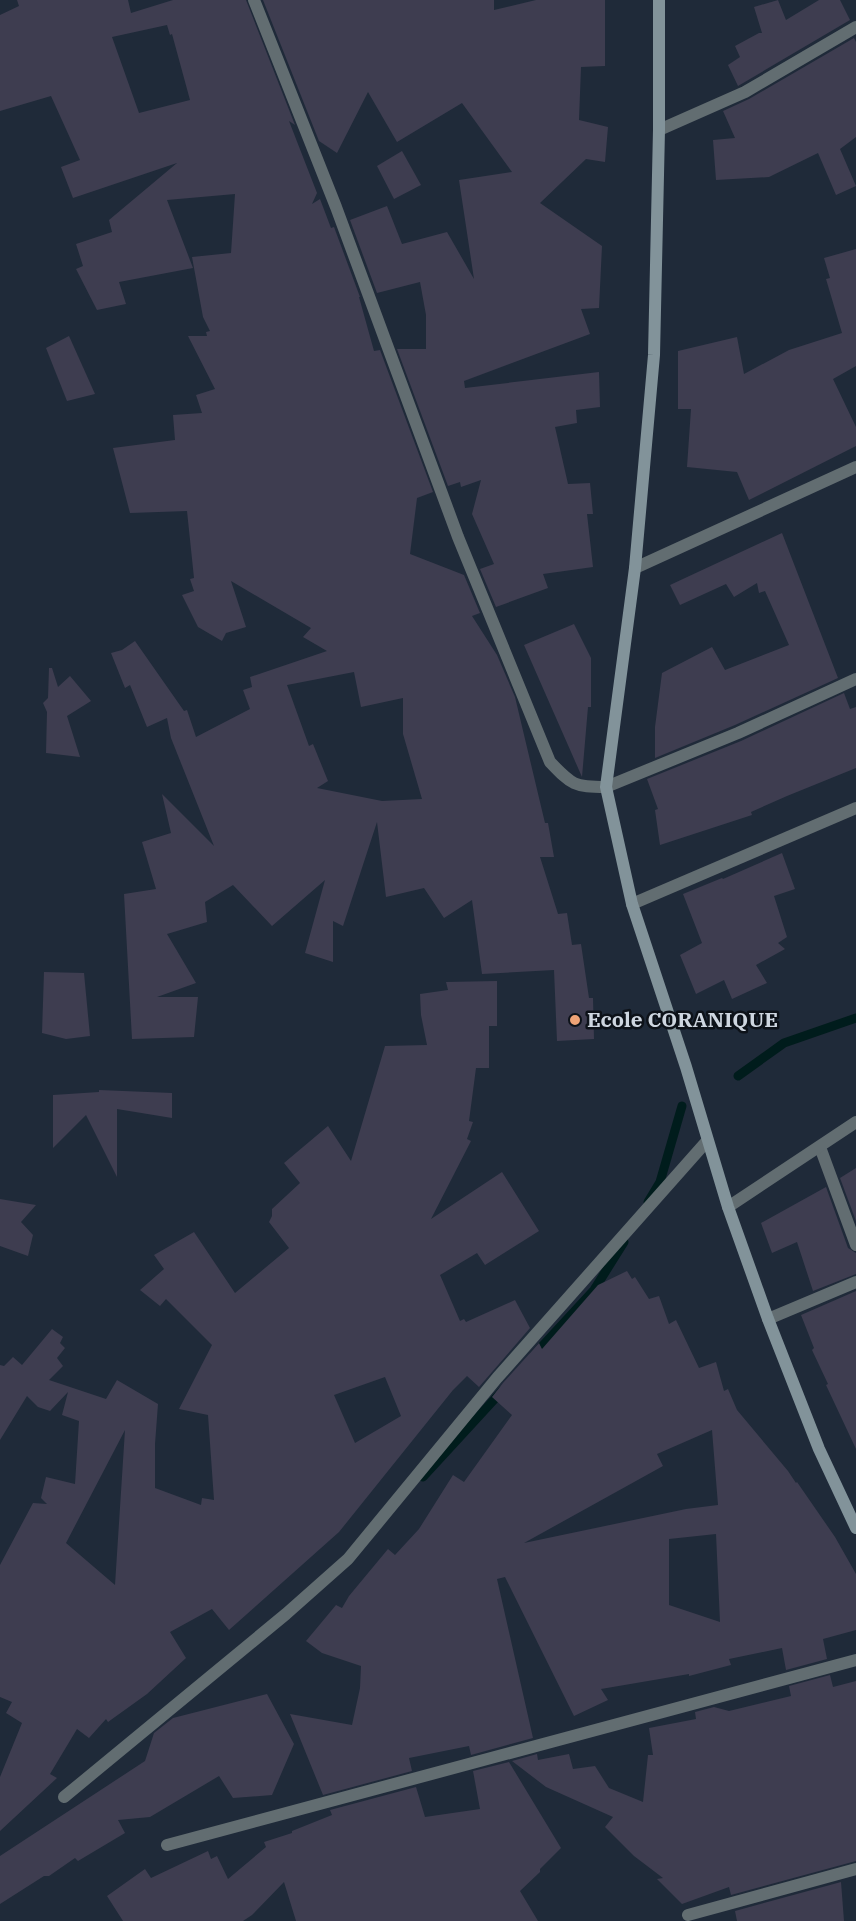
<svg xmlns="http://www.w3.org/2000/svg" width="856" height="1921" font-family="'IBM Plex Serif',serif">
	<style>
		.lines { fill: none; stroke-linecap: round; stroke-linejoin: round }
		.stream { stroke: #001c1c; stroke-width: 9 }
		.building { fill: #3e3d50; fill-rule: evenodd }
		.street { stroke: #626d71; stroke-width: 12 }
		.secondary { stroke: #82939a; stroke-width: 12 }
		.poi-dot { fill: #efa376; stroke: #0d1219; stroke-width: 2 }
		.labels { text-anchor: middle; stroke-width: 5; stroke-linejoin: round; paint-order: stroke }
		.poi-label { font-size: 21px; font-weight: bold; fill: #ced6e0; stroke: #0d1219; text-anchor: start }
	</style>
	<rect width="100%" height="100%" fill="#1f2a39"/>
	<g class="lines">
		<g class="stream">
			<path d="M 738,1076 L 784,1043 L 856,1018"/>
			<path d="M 648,1202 L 660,1182 L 682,1106"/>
			<path d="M 534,1355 L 594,1290 L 624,1242"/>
			<path d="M 423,1477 L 503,1390"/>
		</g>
	</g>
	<g class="building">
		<path d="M 17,0 L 128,0 L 131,13 L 173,0 L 246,0 L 295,125 L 289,121 L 317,193 L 312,204 L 320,199 L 331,228 L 334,227 L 360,297 L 359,297 L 374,351 L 380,350 L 433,492 L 417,498 L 410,554 L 464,575 L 480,613 L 472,616 L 497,655 L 515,697 L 545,823 L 548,823 L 554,857 L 540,857 L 558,914 L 567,913 L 572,945 L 581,944 L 589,998 L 593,998 L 594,1039 L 557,1041 L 554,970 L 482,974 L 472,900 L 444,918 L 424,888 L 386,897 L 377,822 L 343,926 L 333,921 L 333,962 L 305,953 L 325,880 L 272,926 L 233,885 L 205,902 L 207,922 L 167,934 L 196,983 L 157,997 L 198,997 L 194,1037 L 132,1039 L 124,894 L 156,889 L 142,842 L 171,833 L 162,794 L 214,846 L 171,738 L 167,718 L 147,727 L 130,685 L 125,688 L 111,653 L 122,650 L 135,641 L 184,711 L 187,710 L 196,737 L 250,709 L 243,690 L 252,687 L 250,677 L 327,651 L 303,637 L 311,628 L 231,581 L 246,627 L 226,633 L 222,641 L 198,627 L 182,595 L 194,591 L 190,579 L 194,578 L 187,511 L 130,513 L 113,448 L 175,440 L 173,415 L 202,413 L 196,395 L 215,389 L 188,336 L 207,336 L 206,332 L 210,331 L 203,317 L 192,257 L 231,253 L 235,194 L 167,200 L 193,268 L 119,282 L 126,304 L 97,310 L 76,269 L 83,266 L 76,244 L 112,232 L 109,220 L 177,163 L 73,198 L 61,167 L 80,160 L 51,96 L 0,111 L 0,15 L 19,6 ZM 167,25 L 170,35 L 172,34 L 190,100 L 139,113 L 112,37 ZM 354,672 L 361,707 L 403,698 L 403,734 L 422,799 L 382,801 L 317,788 L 328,781 L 313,744 L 309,746 L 287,685 Z"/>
		<path d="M 263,0 L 494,0 L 494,10 L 536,0 L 605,0 L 605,66 L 581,67 L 579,120 L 608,127 L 605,162 L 586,159 L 540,203 L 602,246 L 599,308 L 581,309 L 590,334 L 464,381 L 465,388 L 599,372 L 600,407 L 576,410 L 577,423 L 555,427 L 568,484 L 590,483 L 593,514 L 587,514 L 593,567 L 543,574 L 548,588 L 496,607 L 480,569 L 494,564 L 472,514 L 481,480 L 461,487 L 460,482 L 448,486 L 397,349 L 426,349 L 426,315 L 420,282 L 377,293 L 350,220 L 387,206 L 402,244 L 447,232 L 474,279 L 459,180 L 512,172 L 462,103 L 397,142 L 368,92 L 337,153 L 319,141 Z"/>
		<path d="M 778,0 L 786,20 L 819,0 L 840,0 L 850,20 L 738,86 L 728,65 L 740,57 L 735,46 L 759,33 L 762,33 L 754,7 Z"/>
		<path d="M 854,38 L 856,42 L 856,137 L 840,149 L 856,186 L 836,195 L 818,153 L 769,177 L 716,180 L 713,140 L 735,138 L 723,111 L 749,99 Z"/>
		<path d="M 402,151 L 421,185 L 394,199 L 377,166 Z"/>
		<path d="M 856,249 L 856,366 L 833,379 L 856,427 L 856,446 L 749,500 L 737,472 L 687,467 L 691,409 L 678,409 L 678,351 L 737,337 L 744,374 L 789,350 L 842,333 L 826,279 L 830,278 L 824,258 Z"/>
		<path d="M 69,336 L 95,394 L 67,401 L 46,348 Z"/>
		<path d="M 782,533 L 838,678 L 735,725 L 655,758 L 655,727 L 662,673 L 712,647 L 725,670 L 789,645 L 765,591 L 759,593 L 757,583 L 734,597 L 726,584 L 680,605 L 670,585 Z"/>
		<path d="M 574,624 L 591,658 L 591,707 L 588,707 L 582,777 L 524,645 Z"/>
		<path d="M 49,668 L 52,668 L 58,687 L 70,676 L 91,701 L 67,716 L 80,757 L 46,753 L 47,712 L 43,703 L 48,698 Z"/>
		<path d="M 844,693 L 850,709 L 856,707 L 856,768 L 787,796 L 751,812 L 752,815 L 660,845 L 655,810 L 658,809 L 647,779 L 741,741 Z"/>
		<path d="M 782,853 L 795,889 L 774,896 L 787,937 L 778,943 L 785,949 L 756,965 L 767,983 L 732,999 L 724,980 L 696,994 L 680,955 L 702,943 L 683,894 L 722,878 L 723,879 Z"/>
		<path d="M 44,972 L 84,973 L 90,1036 L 66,1039 L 42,1033 Z"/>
		<path d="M 497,981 L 497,1026 L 489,1026 L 489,1068 L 476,1068 L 469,1121 L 473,1122 L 467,1139 L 471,1141 L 431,1219 L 502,1172 L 539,1231 L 485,1265 L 477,1253 L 440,1275 L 460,1321 L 464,1319 L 466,1322 L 515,1300 L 530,1328 L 479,1387 L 467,1376 L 453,1390 L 339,1532 L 229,1630 L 212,1609 L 170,1632 L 186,1658 L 147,1694 L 108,1722 L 106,1719 L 89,1738 L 77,1729 L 50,1774 L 57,1778 L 0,1831 L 0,1777 L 22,1723 L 6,1713 L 12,1702 L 0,1697 L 0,1565 L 33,1503 L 47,1504 L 41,1498 L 46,1477 L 75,1484 L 79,1421 L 62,1415 L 68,1392 L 50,1411 L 38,1407 L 27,1396 L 0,1440 L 0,1365 L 4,1366 L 13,1357 L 22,1365 L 52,1329 L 63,1337 L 60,1343 L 65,1348 L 57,1358 L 63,1366 L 49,1380 L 106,1399 L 117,1380 L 158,1404 L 155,1444 L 155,1488 L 201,1505 L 202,1498 L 214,1500 L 208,1415 L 179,1409 L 212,1345 L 166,1299 L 160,1306 L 140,1290 L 164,1269 L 154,1255 L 194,1232 L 235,1293 L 289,1248 L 269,1222 L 272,1216 L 272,1209 L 300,1183 L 284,1163 L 328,1126 L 351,1161 L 385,1046 L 427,1045 L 421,1015 L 420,994 L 448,990 L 446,982 ZM 385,1377 L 401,1416 L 355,1443 L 334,1395 ZM 125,1430 L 115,1585 L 66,1543 Z"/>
		<path d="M 99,1090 L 172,1093 L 172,1118 L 117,1109 L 117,1177 L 86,1115 L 53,1148 L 53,1095 L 99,1092 Z"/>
		<path d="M 856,1168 L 856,1221 L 840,1178 Z"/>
		<path d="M 826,1187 L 848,1248 L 856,1253 L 856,1274 L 813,1291 L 797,1242 L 772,1253 L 761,1223 Z"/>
		<path d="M 0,1199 L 36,1205 L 21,1222 L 33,1235 L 28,1256 L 0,1246 Z"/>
		<path d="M 627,1271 L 632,1279 L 635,1277 L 649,1299 L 659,1296 L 669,1324 L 676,1320 L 699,1368 L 716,1362 L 724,1391 L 728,1389 L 737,1410 L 788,1471 L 796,1483 L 797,1482 L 835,1537 L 856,1574 L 856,1630 L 823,1639 L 827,1659 L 786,1670 L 782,1648 L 729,1659 L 731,1665 L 689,1676 L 689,1674 L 601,1689 L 608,1700 L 574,1716 L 505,1577 L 497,1579 L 533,1738 L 471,1755 L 469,1746 L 409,1758 L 412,1771 L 323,1795 L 290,1714 L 352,1725 L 360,1688 L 361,1666 L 322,1653 L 306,1641 L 336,1605 L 342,1608 L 349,1596 L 388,1549 L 395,1555 L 419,1529 L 453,1475 L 464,1482 L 512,1415 L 492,1397 L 503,1383 L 539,1343 L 542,1349 L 598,1285 ZM 712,1430 L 718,1505 L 686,1509 L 524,1543 L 663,1466 L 657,1454 ZM 716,1534 L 720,1622 L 669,1605 L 669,1539 Z"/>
		<path d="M 856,1291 L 856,1449 L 826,1385 L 828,1384 L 812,1350 L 814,1348 L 801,1315 Z"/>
		<path d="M 830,1675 L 833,1687 L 856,1681 L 856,1861 L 731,1895 L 729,1887 L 682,1904 L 657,1879 L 663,1878 L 634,1856 L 605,1827 L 613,1817 L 546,1787 L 512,1761 L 537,1754 L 538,1760 L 569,1754 L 573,1769 L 595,1766 L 609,1788 L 643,1802 L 648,1755 L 653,1755 L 649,1728 L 696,1719 L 695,1712 L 714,1707 L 729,1711 L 791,1696 L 789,1686 Z"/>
		<path d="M 267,1694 L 294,1744 L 272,1795 L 233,1798 L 219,1776 L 150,1817 L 118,1820 L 125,1833 L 78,1861 L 75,1858 L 49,1876 L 44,1876 L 0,1904 L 0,1856 L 145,1761 L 154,1733 L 173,1718 Z"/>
		<path d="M 509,1762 L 561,1848 L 540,1869 L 540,1872 L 520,1891 L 538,1921 L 296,1921 L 284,1882 L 252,1915 L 243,1921 L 123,1921 L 107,1896 L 145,1869 L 151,1878 L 208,1851 L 211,1859 L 217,1856 L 228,1879 L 266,1847 L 264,1842 L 292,1833 L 292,1831 L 332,1815 L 330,1810 L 416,1787 L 425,1817 L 480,1809 L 473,1771 Z"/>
		<path d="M 841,1882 L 844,1921 L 737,1921 L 735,1911 Z"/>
	</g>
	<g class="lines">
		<g class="street">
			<path d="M 254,0 L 336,207 L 458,537 L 550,762 C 572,785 574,787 606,787 L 738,733 L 856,679"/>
			<path d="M 659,130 L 745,92 L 856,27"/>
			<path d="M 635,568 L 856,467"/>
			<path d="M 632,904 L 856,808"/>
			<path d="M 820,1147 L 856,1245"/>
			<path d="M 728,1207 L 856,1122"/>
			<path d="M 768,1319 L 856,1282"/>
			<path d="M 64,1797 L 286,1614 L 348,1559 L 497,1378 L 707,1141"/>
			<path d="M 167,1845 L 856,1660"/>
			<path d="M 688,1915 L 856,1869"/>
		</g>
		<path class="secondary" d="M 659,0 L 659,130 L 654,355 L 635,568 L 606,787 L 632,904 L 686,1067 L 728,1207 L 768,1319 L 819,1449 L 856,1528"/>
	</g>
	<circle class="poi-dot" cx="575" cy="1020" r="6"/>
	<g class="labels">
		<g class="poi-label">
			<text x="587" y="1027">Ecole CORANIQUE</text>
		</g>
	</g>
</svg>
